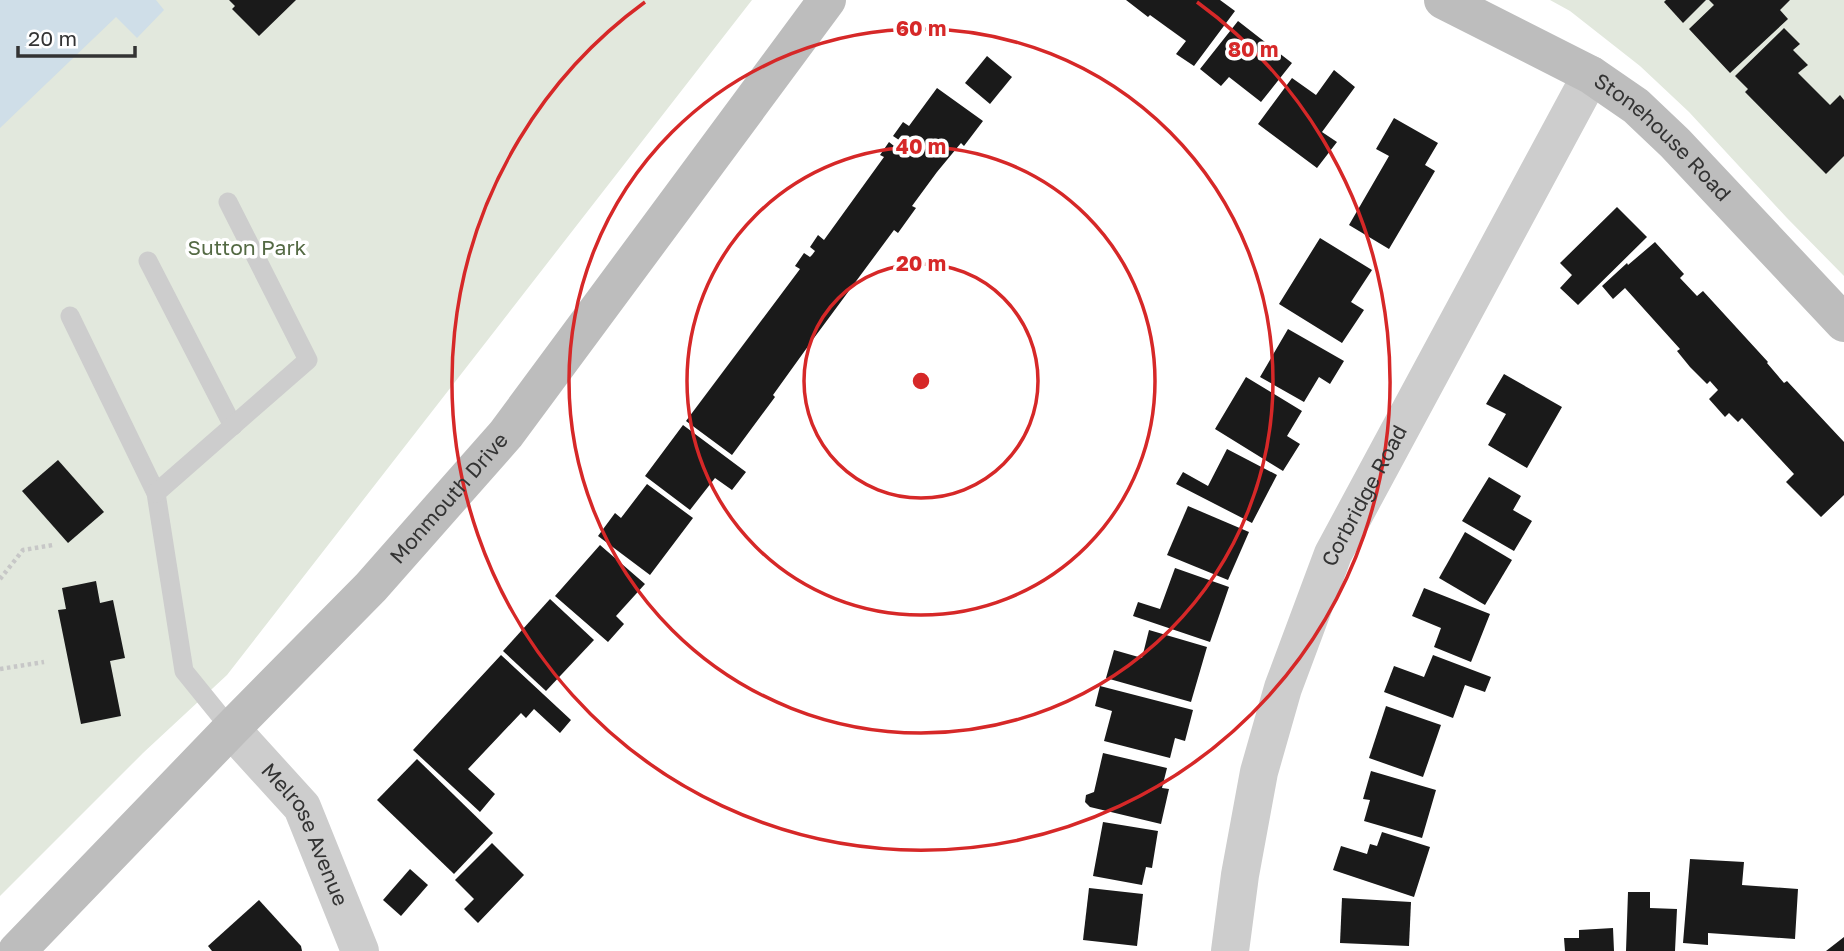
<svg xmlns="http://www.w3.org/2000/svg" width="1844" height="951" font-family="'Golos Text',sans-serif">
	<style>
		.green { fill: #e2e8dd }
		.water { fill: #cfdee8 }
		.building { fill: #1a1a1a }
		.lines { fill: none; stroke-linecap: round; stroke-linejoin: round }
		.path { stroke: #c7c7c7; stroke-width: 4.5; stroke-dasharray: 3.5 3.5; stroke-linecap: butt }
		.lane { stroke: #cdcdcd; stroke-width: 19 }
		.street { stroke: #cdcdcd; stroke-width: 38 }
		.secondary { stroke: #bdbdbd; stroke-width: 38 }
		.ring { fill: none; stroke: #d62828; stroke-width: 3.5 }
		.labels { text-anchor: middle; stroke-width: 7; stroke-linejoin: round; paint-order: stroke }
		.street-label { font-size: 21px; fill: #333; stroke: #fff }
		.park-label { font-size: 21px; fill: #546a44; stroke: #fff }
		.centre { fill: #d62828; stroke: #fff; stroke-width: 3.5 }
		.ring-label { font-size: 21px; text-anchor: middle; font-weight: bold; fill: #d62828; stroke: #fff; stroke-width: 7; stroke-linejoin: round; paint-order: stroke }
	</style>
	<rect width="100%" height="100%" fill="#fff"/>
	<g class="green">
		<path d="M 0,0 L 752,0 L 227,675 L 143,753 L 0,896 Z"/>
		<path d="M 1550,0 L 1844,0 L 1844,276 L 1787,218 L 1689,112 L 1640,66 L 1570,11 Z"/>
	</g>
	<path class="water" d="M 0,0 L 156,0 L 164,10 L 137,38 L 116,17 L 0,128 Z"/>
	<g class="building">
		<path d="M 229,0 L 296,0 L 259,36 L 232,9 L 235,6 Z"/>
		<path d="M 1126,0 L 1220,0 L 1235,11 L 1194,66 L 1176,54 L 1186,41 L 1150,15 L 1148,17 Z"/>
		<path d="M 1666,0 L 1706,0 L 1683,23 L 1664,2 Z"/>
		<path d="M 1709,0 L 1790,0 L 1780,10 L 1788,19 L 1730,73 L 1689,29 L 1714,5 Z"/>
		<path d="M 1238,21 L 1292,63 L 1261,102 L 1229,77 L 1221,86 L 1200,69 Z"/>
		<path d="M 1784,28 L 1800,44 L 1793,50 L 1808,65 L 1798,73 L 1830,105 L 1840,95 L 1844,100 L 1844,156 L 1826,174 L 1745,92 L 1748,89 L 1735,76 Z"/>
		<path d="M 987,56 L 1012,77 L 990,104 L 965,83 Z"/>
		<path d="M 1334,70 L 1355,87 L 1322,132 L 1337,142 L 1317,168 L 1258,124 L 1292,78 L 1316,95 Z"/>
		<path d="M 937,88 L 983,121 L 964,146 L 961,143 L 937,172 L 912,206 L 916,208 L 898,233 L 894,230 L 814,338 L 773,395 L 775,397 L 732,455 L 686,421 L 800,269 L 795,266 L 804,253 L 810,257 L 812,255 L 815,251 L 810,247 L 818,235 L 824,240 L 884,157 L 880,155 L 889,142 L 894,146 L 899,140 L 893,136 L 903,122 L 909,126 Z"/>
		<path d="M 1394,118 L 1438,143 L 1425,165 L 1435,171 L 1389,249 L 1349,225 L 1389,156 L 1376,149 Z"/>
		<path d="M 1617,207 L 1647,237 L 1578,305 L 1560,288 L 1572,275 L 1560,263 Z"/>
		<path d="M 1320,238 L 1372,270 L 1351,302 L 1364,310 L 1342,343 L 1279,304 Z"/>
		<path d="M 1655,242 L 1684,274 L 1680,278 L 1697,296 L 1703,291 L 1768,362 L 1767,363 L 1784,383 L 1787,381 L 1844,442 L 1844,495 L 1821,517 L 1786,482 L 1794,474 L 1742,418 L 1738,422 L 1729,413 L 1725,417 L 1709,399 L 1718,390 L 1710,381 L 1707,384 L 1690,367 L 1677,351 L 1680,349 L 1625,288 L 1613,299 L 1602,286 L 1627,263 L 1628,265 Z"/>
		<path d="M 1288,329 L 1344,361 L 1330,384 L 1319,377 L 1304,402 L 1260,377 Z"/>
		<path d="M 1504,374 L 1562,407 L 1527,468 L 1488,445 L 1506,414 L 1486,404 Z"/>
		<path d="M 1246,377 L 1302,411 L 1287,436 L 1300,444 L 1283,471 L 1215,429 Z"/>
		<path d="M 683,425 L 746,472 L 732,490 L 715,478 L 690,510 L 645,476 Z"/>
		<path d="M 1227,449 L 1277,475 L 1252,523 L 1176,484 L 1183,472 L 1208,486 Z"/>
		<path d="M 58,460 L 104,512 L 68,543 L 22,491 Z"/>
		<path d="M 1489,477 L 1521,496 L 1513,510 L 1532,521 L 1514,551 L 1462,521 Z"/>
		<path d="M 647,484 L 693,518 L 650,575 L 598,536 L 615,513 L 621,518 Z"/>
		<path d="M 1188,506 L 1249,532 L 1228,580 L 1167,555 Z"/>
		<path d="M 1465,532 L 1512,560 L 1485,605 L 1439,578 Z"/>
		<path d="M 600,545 L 645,584 L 616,616 L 624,624 L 608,642 L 555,596 Z"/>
		<path d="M 1175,568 L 1229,587 L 1210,642 L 1133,616 L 1138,602 L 1160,609 Z"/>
		<path d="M 96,581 L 100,603 L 113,600 L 125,658 L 110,661 L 121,716 L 81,724 L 58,610 L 66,609 L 62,588 Z"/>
		<path d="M 1424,588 L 1490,614 L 1471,662 L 1434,647 L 1441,628 L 1412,616 Z"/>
		<path d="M 550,599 L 594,640 L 546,691 L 503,651 Z"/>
		<path d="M 1149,630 L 1207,647 L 1191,702 L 1106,678 L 1114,650 L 1142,658 Z"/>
		<path d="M 501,655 L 571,720 L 560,733 L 534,709 L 526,718 L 521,713 L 468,769 L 495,794 L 480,812 L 413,750 Z"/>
		<path d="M 1433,655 L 1491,677 L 1485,692 L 1465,685 L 1453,718 L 1384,692 L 1394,666 L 1424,677 Z"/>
		<path d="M 1100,686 L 1193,710 L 1185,741 L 1175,738 L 1170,758 L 1104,741 L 1112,711 L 1095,706 Z"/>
		<path d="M 1386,706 L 1441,725 L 1423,777 L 1369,758 Z"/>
		<path d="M 1103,753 L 1167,768 L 1162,788 L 1169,789 L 1161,824 L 1090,807 L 1085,802 L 1086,795 L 1094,792 Z"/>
		<path d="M 417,759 L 493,833 L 454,874 L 377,800 Z"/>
		<path d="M 1371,771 L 1436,790 L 1422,838 L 1364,821 L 1370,800 L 1363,799 Z"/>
		<path d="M 1103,822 L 1158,831 L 1152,868 L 1146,867 L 1142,885 L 1093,876 Z"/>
		<path d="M 1382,832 L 1430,847 L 1414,897 L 1333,870 L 1341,846 L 1367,854 L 1370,844 L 1377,846 Z"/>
		<path d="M 492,843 L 524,875 L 478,923 L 464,909 L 474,899 L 455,880 Z"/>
		<path d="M 1690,859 L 1744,862 L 1742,885 L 1798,889 L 1795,939 L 1708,933 L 1708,945 L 1683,943 Z"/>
		<path d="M 410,869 L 428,885 L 401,916 L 383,900 Z"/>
		<path d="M 1089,888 L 1143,894 L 1137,946 L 1083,940 Z"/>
		<path d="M 1628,892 L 1650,892 L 1650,908 L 1677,909 L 1675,951 L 1626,951 Z"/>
		<path d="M 1342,898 L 1411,902 L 1409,946 L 1340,943 Z"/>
		<path d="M 259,900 L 301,946 L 302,951 L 212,951 L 208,946 Z"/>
		<path d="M 1613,928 L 1614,951 L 1565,951 L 1564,938 L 1579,938 L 1579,930 Z"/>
		<path d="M 1844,937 L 1844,951 L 1826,951 Z"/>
	</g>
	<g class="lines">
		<g class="path">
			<path d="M 0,579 L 23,550 L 53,545"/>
			<path d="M 0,669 L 44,662"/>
		</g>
		<g class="lane">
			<path d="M 148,261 L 233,426"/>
			<path d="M 70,316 L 156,493 L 184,671 L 231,729"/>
			<path d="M 156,493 L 308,360 L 228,202"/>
		</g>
		<g class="street">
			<path id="s1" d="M 231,729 L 302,807 L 360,951"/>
			<path id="s2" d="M 1230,951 L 1240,875 L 1259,772 L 1283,688 L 1333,554 L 1591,75"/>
		</g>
		<g class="secondary">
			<path id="s3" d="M 1443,0 L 1591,75 L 1636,106 L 1675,143 L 1844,323"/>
			<path id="s4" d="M 17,951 L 231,729 L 371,587 L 506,434 L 827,0"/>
		</g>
	</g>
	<g class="ring">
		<circle cx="921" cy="381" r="117"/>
		<circle cx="921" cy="381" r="234"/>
		<circle cx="921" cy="381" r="352"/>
		<path d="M1197 2A469 469 0 1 1 645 2"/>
	</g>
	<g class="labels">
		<g class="street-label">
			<text dy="7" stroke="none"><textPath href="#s3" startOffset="261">Stonehouse Road</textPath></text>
			<text dy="7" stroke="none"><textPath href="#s2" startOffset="478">Corbridge Road</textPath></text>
			<text dy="7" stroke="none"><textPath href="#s4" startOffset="626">Monmouth Drive</textPath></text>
			<text dy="7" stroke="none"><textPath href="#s1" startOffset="131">Melrose Avenue</textPath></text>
		</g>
		<g class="park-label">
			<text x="247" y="255">Sutton Park</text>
		</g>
	</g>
	<circle cx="921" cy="381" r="10" class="centre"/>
	<g class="ring-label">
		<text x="921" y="36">60 m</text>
		<text x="1253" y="57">80 m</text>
		<text x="921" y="154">40 m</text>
		<text x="921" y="271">20 m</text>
	</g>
	<path d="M18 46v10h117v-10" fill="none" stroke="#333333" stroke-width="3.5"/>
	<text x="28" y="46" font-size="21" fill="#333333" stroke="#ffffff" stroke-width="5" paint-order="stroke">20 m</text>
</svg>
